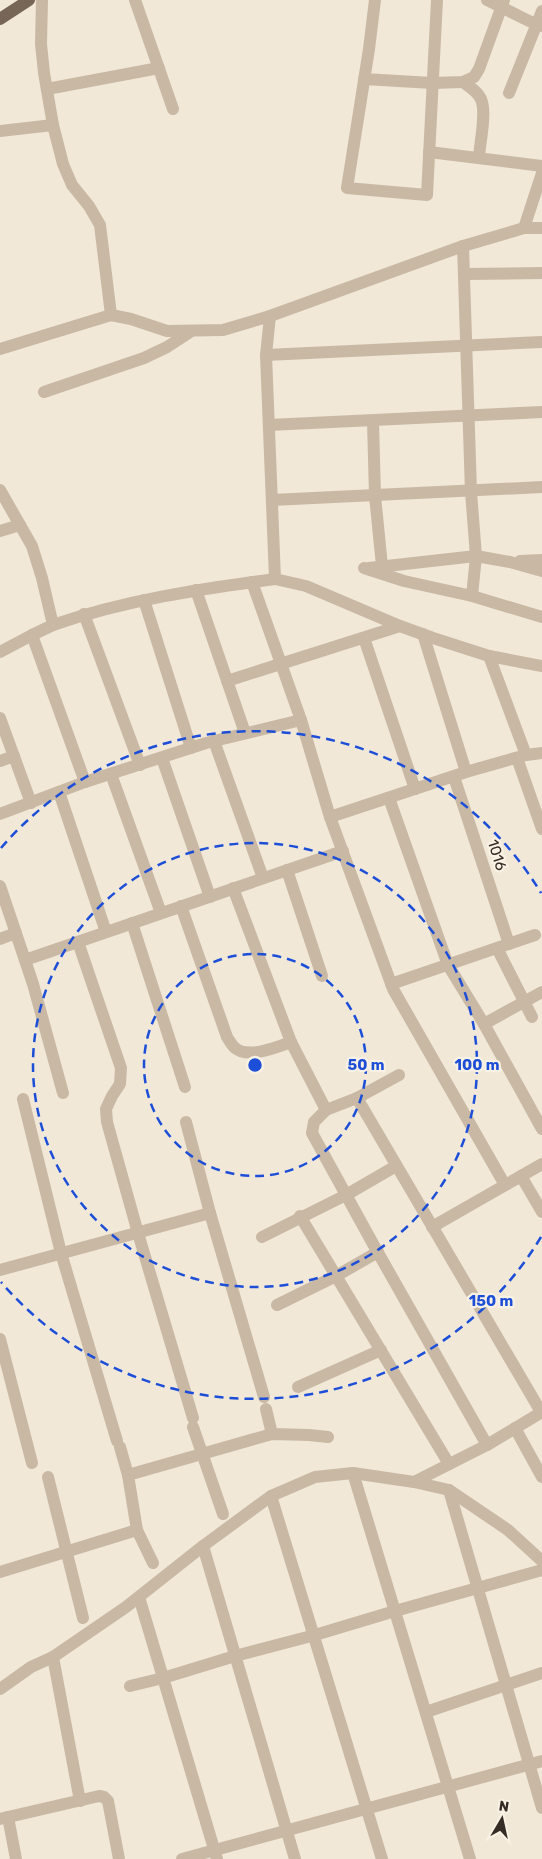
<svg xmlns="http://www.w3.org/2000/svg" width="542" height="1859" font-family="Rubik,sans-serif">
	<style>
		.lines { fill: none; stroke-linecap: round; stroke-linejoin: round }
		.street { stroke: #c9b9a4; stroke-width: 12 }
		.primary { stroke: #776556; stroke-width: 12 }
		.ring { fill: none; stroke: #1d4ed8; stroke-width: 2.5; stroke-dasharray: 9 6 }
		.labels { text-anchor: middle; stroke-width: 4.5; stroke-linejoin: round; paint-order: stroke }
		.street-label { font-size: 15px; fill: #352c26; stroke: #f9f2e4 }
		.centre { fill: #1d4ed8; stroke: #f9f2e4; stroke-width: 2.5 }
		.ring-label { font-size: 15px; text-anchor: middle; font-weight: bold; fill: #1d4ed8; stroke: #f9f2e4; stroke-width: 4.5; stroke-linejoin: round; paint-order: stroke }
	</style>
	<rect width="100%" height="100%" fill="#f1e8d8"/>
	<g class="lines">
		<g class="street">
			<path d="M 42,0 L 41,44 L 44,73 L 53,125"/>
			<path d="M 135,0 L 173,109"/>
			<path d="M 375,0 L 369,49 L 347,188 L 427,195 L 437,0"/>
			<path d="M 487,0 L 529,21 L 542,26"/>
			<path d="M 364,79 L 432,83 L 463,82 L 474,77 L 479,69 L 504,0"/>
			<path d="M 463,82 C 470,87 480,93 482,102 C 486,116 480,142 479,157"/>
			<path d="M 47,89 L 159,68"/>
			<path d="M 509,93 L 542,11"/>
			<path d="M 0,131 L 53,125 L 63,164 L 72,185 L 89,206 L 100,225 L 111,315"/>
			<path d="M 429,152 L 542,166"/>
			<path d="M 524,228 L 542,228"/>
			<path d="M 463,246 L 471,492 L 476,556 L 472,596"/>
			<path d="M 465,274 L 542,273"/>
			<path d="M 270,316 L 266,355 L 275,579 L 306,586 L 400,626 L 433,638 L 489,656 L 542,666"/>
			<path d="M 0,349 L 111,315 L 131,319 L 167,331 L 223,330 L 270,316 L 463,246 L 524,228 L 542,173"/>
			<path d="M 266,355 L 542,342"/>
			<path d="M 44,392 L 144,358 L 167,347 L 190,332"/>
			<path d="M 373,421 L 375,496 L 382,566"/>
			<path d="M 269,425 L 542,412"/>
			<path d="M 0,490 L 32,546 L 42,578 L 53,625 L 32,635 L 85,782"/>
			<path d="M 272,500 L 542,487"/>
			<path d="M 0,531 L 20,525"/>
			<path d="M 520,561 L 542,560"/>
			<path d="M 364,568 L 404,581 L 472,596 L 542,617"/>
			<path d="M 369,568 L 476,556 L 510,562 L 542,571"/>
			<path d="M 252,582 L 301,720 L 330,817 L 393,989 L 505,1185"/>
			<path d="M 196,590 L 245,733"/>
			<path d="M 144,600 L 191,748"/>
			<path d="M 84,614 L 140,765"/>
			<path d="M 53,625 C 125,600 200,589 275,579"/>
			<path d="M 423,634 L 466,772"/>
			<path d="M 364,638 L 415,789"/>
			<path d="M 0,652 L 32,635"/>
			<path d="M 489,656 L 526,755"/>
			<path d="M 227,681 L 400,626"/>
			<path d="M 0,718 L 31,803"/>
			<path d="M 214,741 L 263,878"/>
			<path d="M 162,758 L 210,897"/>
			<path d="M 517,758 L 542,829"/>
			<path d="M 0,761 L 14,756"/>
			<path d="M 111,774 L 161,913"/>
			<path d="M 454,777 L 509,944"/>
			<path d="M 59,792 L 106,932"/>
			<path d="M 389,798 L 448,965 L 484,1024 L 542,1129"/>
			<path d="M 0,814 L 85,782 L 206,743 L 301,720"/>
			<path d="M 330,817 L 466,772 L 526,755 L 542,753"/>
			<path d="M 287,870 L 322,976"/>
			<path d="M 0,886 L 33,984 L 63,1093"/>
			<path d="M 233,888 L 291,1042 L 326,1110"/>
			<path d="M 181,906 L 227,1037 C 229,1040 231,1044 234,1047 C 247,1060 277,1047 291,1042"/>
			<path d="M 132,923 L 185,1087"/>
			<path d="M 0,939 L 16,933"/>
			<path d="M 78,942 L 121,1068 L 120,1084 L 112,1096 L 106,1109 L 107,1122 L 138,1233 L 193,1418"/>
			<path d="M 497,948 L 532,1017"/>
			<path d="M 25,960 L 343,851"/>
			<path d="M 391,984 L 535,935"/>
			<path d="M 484,1024 L 542,992"/>
			<path d="M 399,1075 L 357,1098 L 326,1110 L 314,1122 L 312,1133 L 372,1242 L 487,1445"/>
			<path d="M 357,1098 L 541,1412"/>
			<path d="M 23,1099 L 61,1253 L 117,1441"/>
			<path d="M 186,1122 L 210,1213 L 264,1397"/>
			<path d="M 521,1176 L 542,1212"/>
			<path d="M 300,1216 L 449,1464"/>
			<path d="M 432,1227 L 542,1164"/>
			<path d="M 262,1237 L 346,1195 L 396,1166"/>
			<path d="M 0,1270 L 210,1213"/>
			<path d="M 277,1305 L 336,1276 L 378,1252"/>
			<path d="M 0,1339 L 32,1463"/>
			<path d="M 298,1387 L 381,1350"/>
			<path d="M 266,1409 L 272,1434"/>
			<path d="M 193,1427 L 223,1514"/>
			<path d="M 515,1428 L 542,1477"/>
			<path d="M 120,1447 L 128,1475 L 137,1530 L 153,1563"/>
			<path d="M 353,1473 L 470,1859"/>
			<path d="M 128,1475 L 272,1434 L 309,1435 L 328,1437"/>
			<path d="M 48,1477 L 83,1618"/>
			<path d="M 414,1482 L 487,1445 L 542,1412"/>
			<path d="M 449,1490 L 542,1808"/>
			<path d="M 271,1496 L 382,1859"/>
			<path d="M 203,1546 L 295,1859"/>
			<path d="M 0,1572 L 137,1530"/>
			<path d="M 139,1597 L 217,1859"/>
			<path d="M 53,1657 L 80,1801"/>
			<path d="M 130,1686 L 163,1678 L 235,1656 L 315,1635 L 395,1611 L 542,1570"/>
			<path d="M 0,1689 L 31,1667 L 53,1657 L 126,1607 L 203,1546 L 271,1496 L 315,1477 L 353,1473 L 414,1482 L 449,1490 L 508,1530 L 542,1561"/>
			<path d="M 426,1712 L 542,1673"/>
			<path d="M 8,1817 L 16,1859"/>
			<path d="M 0,1819 L 99,1796 L 104,1797 L 108,1801 L 119,1859"/>
			<path d="M 182,1859 L 542,1761"/>
		</g>
		<path class="primary" d="M 0,19 L 29,0"/>
	</g>
	<g class="ring">
		<circle cx="255" cy="1065" r="111"/>
		<circle cx="255" cy="1065" r="222"/>
		<path d="M541 1237A334 334 0 0 1 1 1282M1 848A334 334 0 0 1 541 893"/>
	</g>
	<g class="labels">
		<g class="street-label">
			<text transform="translate(497 855) rotate(72)" y="5">1016</text>
		</g>
	</g>
	<circle cx="255" cy="1065" r="8" class="centre"/>
	<g class="ring-label">
		<text x="366" y="1070">50 m</text>
		<text x="477" y="1070">100 m</text>
		<text x="491" y="1306">150 m</text>
	</g>
	<g transform="translate(502 1819) rotate(9)" stroke="#f9f2e4" stroke-width="4" paint-order="stroke">
	<path d="M0-4L9 19L0 12L-9 19Z" fill="#352c26"/>
	<text y="-8" font-size="14" font-weight="bold" text-anchor="middle" fill="#352c26">N</text>
	</g>
</svg>
